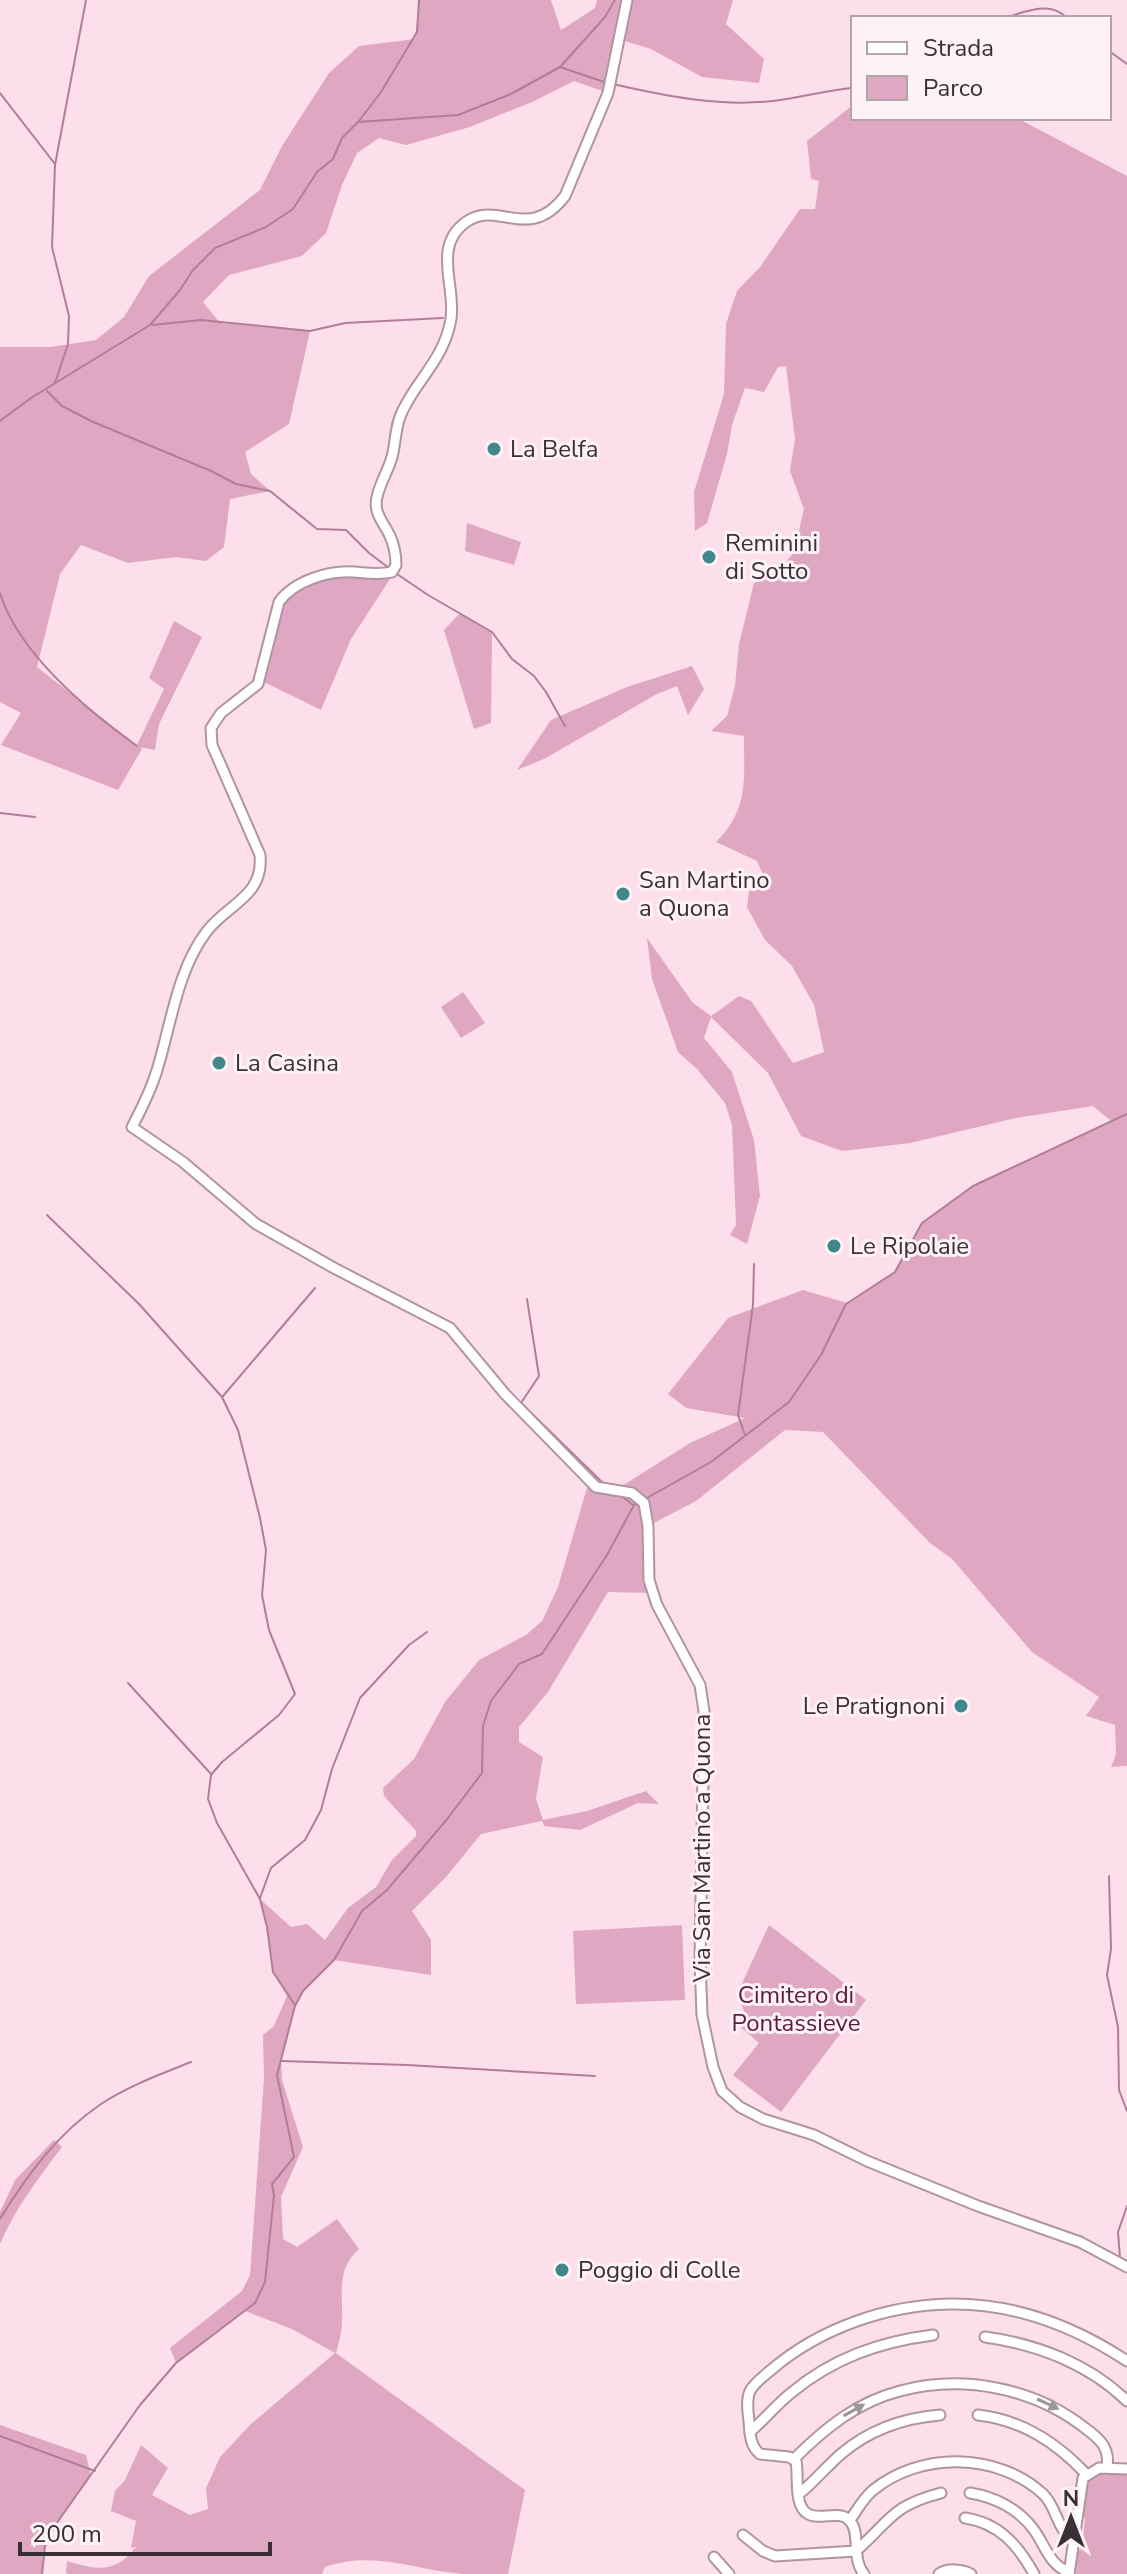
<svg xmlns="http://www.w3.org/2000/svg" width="1127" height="2574" font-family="'Nunito Sans',sans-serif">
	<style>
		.green { fill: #dfa7c2 }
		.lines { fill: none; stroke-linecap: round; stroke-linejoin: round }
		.stream { stroke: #b27d97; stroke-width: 2 }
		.minor-casing { stroke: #b094a1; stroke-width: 13 }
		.minor { stroke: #fff; stroke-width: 9 }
		.oneway { fill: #9c979a }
		.poi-dot { fill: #40888b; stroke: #fef2f7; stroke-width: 3 }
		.labels { text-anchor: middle; stroke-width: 6; stroke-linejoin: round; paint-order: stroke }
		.poi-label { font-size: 24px; fill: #3a2f34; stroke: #fef2f7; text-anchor: start }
		.street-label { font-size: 24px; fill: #3a2f34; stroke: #fef2f7 }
		.park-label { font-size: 24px; fill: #5b1a3f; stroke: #fef2f7 }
	</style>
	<rect width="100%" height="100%" fill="#fddfec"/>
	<g class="green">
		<path d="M 419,0 L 551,0 L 561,30 L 595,8 L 597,0 L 733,0 L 726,24 L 764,59 L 759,83 L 702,77 L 651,49 L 618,39 L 608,93 L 574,81 L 532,102 L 470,127 L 406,145 L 379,138 L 357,153 L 342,185 L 326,233 L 302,256 L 229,275 L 203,302 L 220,323 L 310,331 L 289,424 L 245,452 L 251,474 L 270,491 L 230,499 L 224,547 L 206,561 L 176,557 L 128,563 L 81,545 L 60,574 L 37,667 L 137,745 L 164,689 L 149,678 L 174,621 L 202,637 L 159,724 L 155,750 L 140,747 L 142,749 L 118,790 L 1,745 L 21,713 L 0,702 L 0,347 L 51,347 L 96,340 L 124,317 L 149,276 L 260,190 L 282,146 L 329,73 L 359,46 L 415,39 Z"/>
		<path d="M 853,105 L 853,118 L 1017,118 L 1127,176 L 1127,1766 L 1111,1767 L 1116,1754 L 1115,1725 L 1086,1716 L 1099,1697 L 1032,1652 L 952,1559 L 930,1543 L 823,1432 L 785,1430 L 696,1501 L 648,1526 L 653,1593 L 608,1592 L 548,1692 L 519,1727 L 519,1742 L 543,1757 L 536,1799 L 543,1820 L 587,1811 L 646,1791 L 659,1804 L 638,1803 L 580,1830 L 544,1826 L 542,1821 L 481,1834 L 446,1877 L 412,1911 L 431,1940 L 431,1975 L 334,1960 L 303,1991 L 295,2006 L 281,2061 L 282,2080 L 303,2147 L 281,2197 L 283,2239 L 297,2247 L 337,2219 L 359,2249 C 336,2269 343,2293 342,2321 C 342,2331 339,2342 336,2353 L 525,2490 L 508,2574 C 493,2574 478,2574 463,2574 C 414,2570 375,2550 325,2567 L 322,2574 L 68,2574 L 66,2573 L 67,2561 C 97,2570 115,2574 136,2547 L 131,2548 L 136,2521 L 111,2511 L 115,2491 L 125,2480 L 141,2445 L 168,2468 L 152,2495 L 190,2515 L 208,2509 L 206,2488 L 220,2457 L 251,2424 L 335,2353 L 292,2329 L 245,2311 L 176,2363 L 170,2348 L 242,2291 L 250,2275 L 264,2078 L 263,2035 L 274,2026 L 287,1996 L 273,1972 L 267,1927 L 260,1899 L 291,1927 L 307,1924 L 325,1940 L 348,1908 L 376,1887 L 392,1860 L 416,1836 L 416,1831 L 384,1796 L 383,1788 L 414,1759 L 445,1702 L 479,1660 L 526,1635 L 542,1621 L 558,1587 L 589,1481 L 614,1491 L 690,1443 L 745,1418 L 686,1408 L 668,1394 L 728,1318 L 803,1290 L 847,1303 L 895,1272 L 922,1223 L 973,1186 L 1111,1121 L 1093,1106 L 1016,1118 L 910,1143 L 842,1151 L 801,1136 L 768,1073 L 711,1017 L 704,1038 L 732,1072 L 754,1140 L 760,1196 L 747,1244 L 730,1235 L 736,1225 L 732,1125 L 725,1103 L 697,1069 L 678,1052 L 652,979 L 647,938 L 693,1003 L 711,1016 L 739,996 L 751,1001 L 793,1063 L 824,1052 L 814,1005 L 792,966 L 765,940 L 747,907 L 749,891 L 768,886 L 757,861 L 716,842 C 749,810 744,778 744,736 L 711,731 L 727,716 L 735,685 L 739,644 L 754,583 L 778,571 L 794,552 L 804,509 L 790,471 L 795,439 L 786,366 L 778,367 L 764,392 L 745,388 L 732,425 L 727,454 L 707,523 L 695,531 L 694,492 L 724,394 L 726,324 L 737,291 L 760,267 L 800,209 L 815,209 L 819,181 L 811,179 L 807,141 Z"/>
		<path d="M 467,523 L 521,542 L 514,565 L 465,551 Z"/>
		<path d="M 392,572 L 390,579 L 351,639 L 321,710 L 260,680 L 286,593 L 330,574 Z"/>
		<path d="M 460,613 L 492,632 L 491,723 L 474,729 L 444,630 Z"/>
		<path d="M 692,666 L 704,689 L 688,715 L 677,686 L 657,694 L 544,759 L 517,770 L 551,720 L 627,687 Z"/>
		<path d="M 463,992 L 485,1023 L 461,1038 L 441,1007 Z"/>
		<path d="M 682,1925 L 685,2000 L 576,2004 L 573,1931 Z"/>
		<path d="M 769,1925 L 866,2000 L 781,2112 L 733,2075 L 759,2043 L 737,2024 L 744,2011 L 737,1994 Z"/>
		<path d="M 54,2140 L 62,2147 C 39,2177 15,2209 0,2244 L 0,2212 L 15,2180 Z"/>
		<path d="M 0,2425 L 86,2455 L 91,2476 C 69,2509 42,2533 42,2574 L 0,2574 Z"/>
		<path d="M 1098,2472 L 1127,2474 L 1127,2574 L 1076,2574 L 1078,2551 L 1082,2547 L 1085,2519 L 1080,2515 L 1085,2483 Z"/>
	</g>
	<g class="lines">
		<g class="stream">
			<path d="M 1004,18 C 1025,12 1050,0 1067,18"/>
			<path d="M 1109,51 L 1127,64"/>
			<path d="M 560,67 L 607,83"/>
			<path d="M 613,84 C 665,96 720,107 773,101 C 800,98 826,90 853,88"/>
			<path d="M 0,93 L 55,164"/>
			<path d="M 359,121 L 381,92 L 417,32 L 419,0"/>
			<path d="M 152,325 L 201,320 L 310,331 L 345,323 L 443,318"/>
			<path d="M 55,383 L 68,344 L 69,316 L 52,247 L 55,165 L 86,0"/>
			<path d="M 47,391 L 62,406 L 91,421 L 211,471 L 236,484 L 270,491 L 317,529 L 346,530 L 369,553 L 389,568"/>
			<path d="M 0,421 L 31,398 L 150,325 L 180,290 L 193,270 L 215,248 L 266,227 L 293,209 L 317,172 L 333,159 L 342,138 L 358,122 L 458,115 L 511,94 L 560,67 L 605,17 L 615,0"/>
			<path d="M 394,572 L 428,595 L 492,632 L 512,659 L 534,676 L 546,692 L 565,726"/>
			<path d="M 0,593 C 19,654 87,710 137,746"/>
			<path d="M 0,813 L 35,817"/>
			<path d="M 47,1215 L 139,1304 L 222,1397 L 238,1430 L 260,1518 L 266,1550 L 262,1595 L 269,1630 L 295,1694 L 279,1715 L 222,1762 L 211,1775 L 208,1799 L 217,1823 L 260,1899 L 267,1927 L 273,1972 L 295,2005"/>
			<path d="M 527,1299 L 539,1376 L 521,1403 L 604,1484"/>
			<path d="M 223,1396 L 315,1288"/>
			<path d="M 745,1435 L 738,1415 L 753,1305 L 754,1264"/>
			<path d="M 619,1494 L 633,1505"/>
			<path d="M 645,1499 L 711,1462 L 789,1402 L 821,1355 L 846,1304 L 895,1272 L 922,1223 L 973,1186 L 1127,1114"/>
			<path d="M 128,1683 L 211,1774"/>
			<path d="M 1109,1876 L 1111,1949 L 1107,1975 L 1118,2027 L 1119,2090 L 1127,2111"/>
			<path d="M 260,1898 L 271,1868 L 305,1840 L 321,1810 L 332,1769 L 360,1698 L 409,1645 L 427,1632"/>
			<path d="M 281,2061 L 407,2065 L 595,2076"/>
			<path d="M 0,2219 C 27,2175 58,2133 101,2104 C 128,2086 161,2074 191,2062"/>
			<path d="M 1120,2258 L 1118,2232 L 1127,2206"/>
			<path d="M 0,2436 L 95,2471"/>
			<path d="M 42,2574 L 45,2546 L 54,2527 L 140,2405 L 176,2363 L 255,2303 L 265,2282 L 274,2195 L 272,2184 L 294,2157 L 277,2075 L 295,2006 L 303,1991 L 334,1960 L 362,1911 L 387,1890 L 448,1818 L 482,1773 L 483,1726 L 491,1701 L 519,1664 L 542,1654 L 607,1555 L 634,1505 L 639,1502"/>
		</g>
		<defs>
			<g id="minor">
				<path d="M 627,0 L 608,93 L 565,196 C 528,244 499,199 466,222 C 432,246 456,286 451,319 C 444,359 419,377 403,410 C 395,424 396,442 392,457 C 388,471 380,483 377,497 C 373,513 384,523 390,536 C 394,545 396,555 396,565 L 392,572 C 378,575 368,573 354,572 C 329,570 294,581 279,602 L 258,684 L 221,713 L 211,728 L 212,745 L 260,855 C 264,896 229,903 207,931 C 177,970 171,1025 157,1070 C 151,1090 142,1108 132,1127 L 183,1162 L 256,1224 L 334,1268 L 450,1328 L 505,1394 L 596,1487 L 632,1493 L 644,1503 L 648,1526 L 649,1580 L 657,1605 L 700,1685 L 704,1711 L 700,1961 L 702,2015 L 713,2067 L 722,2091 L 740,2107 L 763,2119 L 814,2135 L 867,2161 L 978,2206 L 1080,2242 L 1127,2267"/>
				<path d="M 985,2337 C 1037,2344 1089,2364 1127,2401"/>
				<path d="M 978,2415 C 1022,2420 1056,2442 1086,2474"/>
				<path d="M 750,2432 C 764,2420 776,2405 791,2393 C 833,2358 879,2342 933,2335"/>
				<path d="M 794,2459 C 825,2428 857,2402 900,2391 C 963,2374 1034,2388 1085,2428 C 1100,2439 1110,2448 1107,2467"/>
				<path d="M 970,2493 C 995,2497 1019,2509 1034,2530 C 1045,2545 1050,2566 1069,2572"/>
				<path d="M 799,2494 C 814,2482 826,2467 841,2454 C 869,2430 904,2418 940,2415"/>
				<path d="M 965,2518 C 999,2523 1018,2545 1034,2574"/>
				<path d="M 850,2520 C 857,2510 863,2499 872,2491 C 920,2451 997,2452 1043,2494 C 1057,2507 1056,2529 1073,2539"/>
				<path d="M 743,2535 L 763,2551 L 775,2556 L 856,2551 C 891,2520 891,2506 941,2493"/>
				<path d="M 714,2557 L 729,2574"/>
				<path d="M 864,2574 C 851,2559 861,2533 850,2521 C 840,2509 820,2521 808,2514 C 793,2506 799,2475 796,2461 L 789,2457 L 760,2454 C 750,2446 750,2434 749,2421 C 748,2412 746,2400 750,2391 C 754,2383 764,2376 771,2370 C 820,2328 887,2305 950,2304 C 1015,2303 1074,2326 1127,2361"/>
				<path d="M 939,2574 C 947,2568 963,2569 971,2574"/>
				<path d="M 1069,2574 L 1083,2478 L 1099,2468 L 1127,2469"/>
			</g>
		</defs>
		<use href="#minor" class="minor-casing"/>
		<use href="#minor" class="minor"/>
	</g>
	<defs><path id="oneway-solid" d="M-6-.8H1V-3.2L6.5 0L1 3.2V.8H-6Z" transform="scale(2)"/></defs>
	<g class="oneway">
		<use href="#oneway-solid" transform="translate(1048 2404) rotate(25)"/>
		<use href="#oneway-solid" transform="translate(854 2410) rotate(-29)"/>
	</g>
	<g class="poi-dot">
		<circle cx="494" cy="449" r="8"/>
		<circle cx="709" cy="557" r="8"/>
		<circle cx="623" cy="894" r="8"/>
		<circle cx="219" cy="1063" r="8"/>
		<circle cx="834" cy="1246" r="8"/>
		<circle cx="961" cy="1706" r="8"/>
		<circle cx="562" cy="2270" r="8"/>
	</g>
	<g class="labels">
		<g class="poi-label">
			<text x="510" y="457">La Belfa</text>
			<text x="725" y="551">Reminini<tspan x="725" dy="28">di Sotto</tspan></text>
			<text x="639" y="888">San Martino<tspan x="639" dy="28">a Quona</tspan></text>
			<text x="235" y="1071">La Casina</text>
			<text x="850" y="1254">Le Ripolaie</text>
			<text x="945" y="1714" text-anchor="end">Le Pratignoni</text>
			<text x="578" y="2278">Poggio di Colle</text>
		</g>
		<g class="street-label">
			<text transform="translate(702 1848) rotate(-90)" y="8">Via San Martino a Quona</text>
		</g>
		<g class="park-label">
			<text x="796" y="2003">Cimitero di<tspan x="796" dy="28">Pontassieve</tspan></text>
		</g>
	</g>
	<rect x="851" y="16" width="260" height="104" fill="#fef2f7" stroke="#b0a4a9" stroke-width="2"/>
	<rect x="867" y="42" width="40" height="12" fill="#ffffff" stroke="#b0a4a9" stroke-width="2"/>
	<text x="923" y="56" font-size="24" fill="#3a2f34">Strada</text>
	<rect x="867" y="76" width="40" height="24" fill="#dfa7c2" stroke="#b0a4a9" stroke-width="2"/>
	<text x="923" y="96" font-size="24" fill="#3a2f34">Parco</text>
	<g transform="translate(1071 2518)" stroke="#fef2f7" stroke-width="6" paint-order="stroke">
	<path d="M0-6L14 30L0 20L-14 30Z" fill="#3a2f34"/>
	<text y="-12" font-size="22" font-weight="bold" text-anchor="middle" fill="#3a2f34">N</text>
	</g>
	<path d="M20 2542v12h250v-12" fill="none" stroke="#3a2f34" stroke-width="4"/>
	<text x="32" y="2542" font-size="24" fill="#3a2f34" stroke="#fef2f7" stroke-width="6" paint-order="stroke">200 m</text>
</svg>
